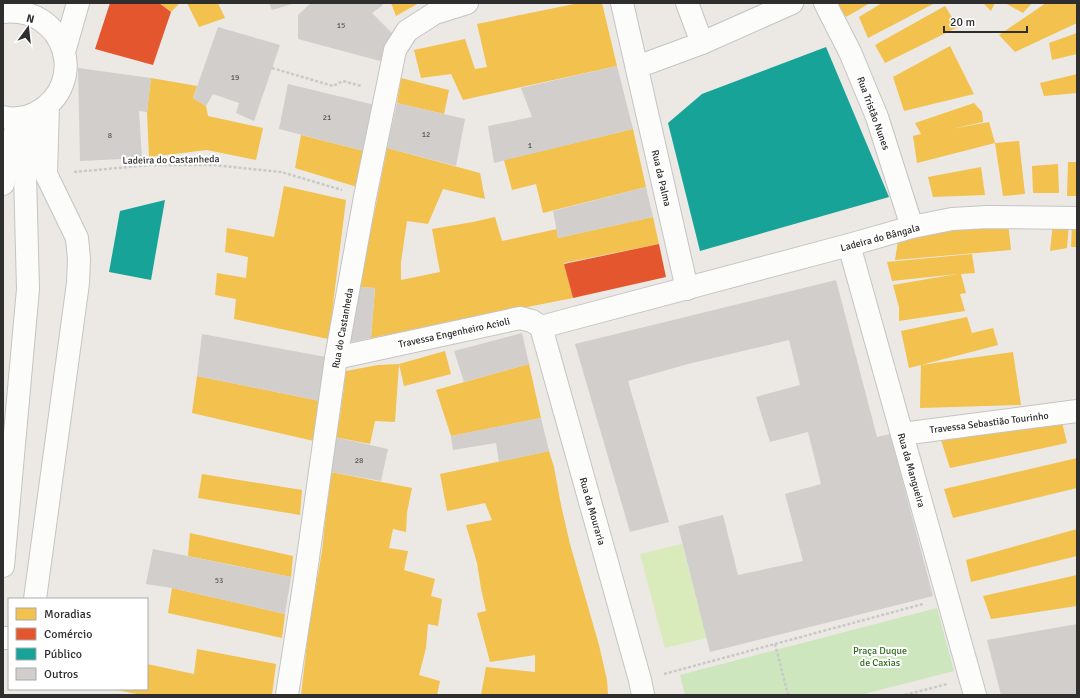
<svg xmlns="http://www.w3.org/2000/svg" width="1080" height="698" font-family="Signika,sans-serif">
	<style>
		.green { fill: #cee6be }
		.pitch { fill: #d9eabb }
		.homes { fill: #f2c14e }
		.shops { fill: #e4572e }
		.public { fill: #17a398 }
		.building { fill: #d1cecb }
		.lines { fill: none; stroke-linecap: round; stroke-linejoin: round }
		.minor-casing { stroke: #c5c4c5; stroke-width: 24 }
		.path { stroke: #c9c9c8; stroke-width: 2.5; stroke-dasharray: 3 2; stroke-linecap: butt }
		.minor { stroke: #fcfcfb; stroke-width: 22 }
		.labels { text-anchor: middle; stroke-width: 4; stroke-linejoin: round; paint-order: stroke }
		.number-label { font-size: 8px; fill: #585857 }
		.street-label { font-size: 10px; fill: #2e2e2e; stroke: #fff }
		.park-label { font-size: 10px; fill: #2c6e1b; stroke: #fff }
	</style>
	<rect width="100%" height="100%" fill="#ece8e4"/>
	<path class="green" d="M 937,608 L 954,671 L 860,695 L 685,695 L 680,675 Z"/>
	<path class="pitch" d="M 682,544 L 707,638 L 665,648 L 640,554 Z"/>
	<g class="homes">
		<path d="M 159,3 L 180,3 L 171,12 Z"/>
		<path d="M 187,3 L 218,3 L 225,18 L 199,27 Z"/>
		<path d="M 391,3 L 419,3 L 396,16 Z"/>
		<path d="M 579,3 L 602,3 L 617,66 L 463,100 L 451,74 L 421,78 L 414,50 L 465,39 L 475,69 L 487,67 L 477,24 Z"/>
		<path d="M 837,3 L 870,3 L 846,17 Z"/>
		<path d="M 882,3 L 935,3 L 868,38 L 859,17 Z"/>
		<path d="M 983,3 L 995,3 L 991,11 Z"/>
		<path d="M 1005,3 L 1032,3 L 1023,13 Z"/>
		<path d="M 1046,3 L 1077,3 L 1077,23 L 1015,52 L 999,35 Z"/>
		<path d="M 945,6 L 958,27 L 885,63 L 875,45 Z"/>
		<path d="M 1077,33 L 1077,54 L 1052,60 L 1049,43 Z"/>
		<path d="M 950,46 L 974,94 L 904,111 L 893,77 Z"/>
		<path d="M 1077,74 L 1077,93 L 1044,96 L 1040,83 Z"/>
		<path d="M 151,78 L 197,86 L 193,98 L 206,106 L 208,116 L 263,128 L 256,160 L 207,150 L 149,157 L 147,112 Z"/>
		<path d="M 401,78 L 449,90 L 444,114 L 397,103 Z"/>
		<path d="M 974,103 L 982,112 L 983,122 L 951,129 L 989,122 L 995,143 L 917,163 L 913,136 L 921,134 L 915,123 Z"/>
		<path d="M 633,129 L 646,187 L 543,213 L 536,184 L 512,190 L 504,160 Z"/>
		<path d="M 301,135 L 364,151 L 357,187 L 295,168 Z"/>
		<path d="M 1019,141 L 1025,194 L 1003,196 L 995,143 Z"/>
		<path d="M 387,148 L 480,173 L 485,199 L 443,189 L 428,224 L 407,221 L 401,262 L 401,280 L 440,272 L 432,229 L 473,222 L 495,217 L 502,241 L 557,229 L 558,238 L 653,217 L 659,244 L 564,263 L 573,298 L 371,338 L 375,288 L 356,287 L 374,215 Z"/>
		<path d="M 1068,162 L 1077,162 L 1077,196 L 1067,196 Z"/>
		<path d="M 1058,164 L 1059,193 L 1033,193 L 1032,166 Z"/>
		<path d="M 981,167 L 985,195 L 933,197 L 928,177 Z"/>
		<path d="M 284,186 L 346,200 L 334,296 L 332,319 L 328,339 L 234,319 L 236,299 L 215,295 L 217,273 L 246,278 L 248,257 L 225,252 L 227,228 L 274,237 Z"/>
		<path d="M 1008,222 L 1011,250 L 895,260 L 899,235 Z"/>
		<path d="M 1077,222 L 1077,247 L 1071,247 L 1072,223 Z"/>
		<path d="M 1053,223 L 1069,223 L 1067,248 L 1050,251 Z"/>
		<path d="M 972,254 L 975,273 L 961,274 L 966,293 L 960,294 L 965,311 L 899,321 L 899,307 L 893,285 L 957,274 L 892,281 L 887,262 Z"/>
		<path d="M 967,317 L 972,333 L 993,328 L 998,345 L 921,365 L 1013,352 L 1021,405 L 920,408 L 921,365 L 909,368 L 901,331 Z"/>
		<path d="M 445,351 L 451,374 L 404,386 L 399,364 Z"/>
		<path d="M 399,364 L 395,422 L 375,421 L 370,444 L 335,437 L 340,417 L 346,371 L 378,365 Z"/>
		<path d="M 529,364 L 541,418 L 451,436 L 436,390 Z"/>
		<path d="M 197,376 L 320,401 L 314,441 L 192,413 Z"/>
		<path d="M 1062,422 L 1067,443 L 950,468 L 941,440 Z"/>
		<path d="M 549,451 L 554,467 L 561,505 L 570,544 L 599,645 L 607,680 L 608,695 L 481,695 L 486,667 L 535,672 L 535,655 L 490,662 L 477,613 L 486,611 L 481,588 L 477,563 L 466,525 L 492,520 L 485,503 L 447,511 L 440,474 Z"/>
		<path d="M 1077,458 L 1077,488 L 953,518 L 944,489 Z"/>
		<path d="M 331,472 L 412,488 L 407,512 L 406,532 L 393,529 L 389,548 L 408,551 L 404,570 L 435,579 L 431,596 L 442,599 L 438,626 L 428,624 L 426,648 L 419,675 L 440,681 L 437,695 L 301,695 L 309,626 L 322,551 L 326,513 L 329,492 Z"/>
		<path d="M 202,474 L 302,490 L 300,515 L 198,498 Z"/>
		<path d="M 1077,529 L 1077,556 L 971,582 L 966,560 Z"/>
		<path d="M 190,533 L 293,556 L 291,577 L 188,556 Z"/>
		<path d="M 1077,575 L 1077,606 L 991,619 L 983,596 Z"/>
		<path d="M 172,588 L 285,614 L 282,638 L 168,613 Z"/>
		<path d="M 197,649 L 276,664 L 272,695 L 141,695 L 117,690 L 147,689 L 147,664 L 194,674 Z"/>
	</g>
	<g class="shops">
		<path d="M 110,3 L 159,3 L 171,12 L 153,65 L 95,49 Z"/>
		<path d="M 659,244 L 666,277 L 573,298 L 564,264 Z"/>
	</g>
	<g class="public">
		<path d="M 826,47 L 889,197 L 700,251 L 668,123 L 702,94 Z"/>
		<path d="M 165,200 L 151,280 L 109,272 L 120,211 Z"/>
	</g>
	<g class="building">
		<path d="M 269,3 L 295,3 L 272,10 Z"/>
		<path d="M 311,3 L 382,3 L 383,5 L 372,13 L 394,35 L 380,61 L 298,39 L 298,15 Z"/>
		<path d="M 218,27 L 280,45 L 254,121 L 236,113 L 239,103 L 213,94 L 206,106 L 193,98 Z"/>
		<path d="M 617,66 L 633,129 L 494,163 L 488,126 L 532,117 L 521,88 Z"/>
		<path d="M 78,68 L 151,78 L 147,112 L 139,111 L 142,158 L 80,161 Z"/>
		<path d="M 288,84 L 375,105 L 364,151 L 279,129 Z"/>
		<path d="M 397,103 L 465,119 L 456,166 L 387,148 Z"/>
		<path d="M 646,187 L 653,217 L 558,238 L 553,211 Z"/>
		<path d="M 836,280 L 877,437 L 890,434 L 933,596 L 710,652 L 678,526 L 723,515 L 738,575 L 803,561 L 785,494 L 821,484 L 808,432 L 770,442 L 756,397 L 800,385 L 789,340 L 688,364 L 628,381 L 669,522 L 630,532 L 575,344 Z"/>
		<path d="M 356,287 L 375,288 L 371,338 L 346,343 Z"/>
		<path d="M 522,333 L 529,364 L 464,382 L 454,351 Z"/>
		<path d="M 202,334 L 326,357 L 320,401 L 197,376 Z"/>
		<path d="M 541,418 L 549,451 L 499,462 L 496,443 L 453,450 L 451,436 Z"/>
		<path d="M 335,437 L 388,449 L 381,481 L 331,472 Z"/>
		<path d="M 153,549 L 291,577 L 285,614 L 172,588 L 146,584 Z"/>
		<path d="M 1077,624 L 1077,695 L 1001,695 L 987,640 Z"/>
	</g>
	<g class="lines">
		<defs>
			<g id="minor">
				<path d="M 622,3 L 687,289"/>
				<path d="M 825,3 L 850,52 L 877,117 L 912,227"/>
				<path d="M 3,12 C 65,5 90,84 36,113 C 26,118 13,120 3,117"/>
				<path d="M 702,43 L 792,3"/>
				<path d="M 64,52 L 78,3"/>
				<path d="M 637,67 L 702,43 L 687,3"/>
				<path d="M 3,184 L 5,170 L 19,118"/>
				<path d="M 849,245 L 975,695"/>
				<path d="M 541,327 L 640,680 L 643,695"/>
				<path d="M 336,358 L 520,318 L 532,321 L 541,327 L 849,245 L 912,227 L 952,219 L 987,217 L 1077,218"/>
				<path d="M 902,434 L 1077,411"/>
				<path d="M 3,566 L 28,289 L 25,174 L 40,122"/>
				<path d="M 35,599 L 78,283 L 79,259 L 77,238 L 46,174 L 48,105"/>
				<path d="M 3,638 L 9,638"/>
				<path d="M 287,695 L 304,586 L 336,358 L 365,197 L 395,50 L 407,31 L 435,13 L 467,3"/>
			</g>
		</defs>
		<use href="#minor" class="minor-casing"/>
		<g class="path">
			<path d="M 272,68 L 333,86 L 343,81 L 361,86"/>
			<path d="M 74,172 L 151,165 L 213,165 L 281,172 L 342,190"/>
			<path d="M 775,644 L 788,695"/>
			<path d="M 664,674 L 923,604"/>
			<path d="M 905,695 L 947,684"/>
		</g>
		<use href="#minor" class="minor"/>
	</g>
	<g class="labels">
		<g class="number-label">
			<text x="341" y="28">15</text>
			<text x="235" y="80">19</text>
			<text x="327" y="120">21</text>
			<text x="426" y="137">12</text>
			<text x="110" y="138">8</text>
			<text x="530" y="148">1</text>
			<text x="359" y="463">28</text>
			<text x="219" y="583">53</text>
		</g>
		<g class="street-label">
			<text transform="translate(874 113) rotate(70)" y="4">Rua Tristão Nunes</text>
			<text transform="translate(171 159) rotate(-1)" y="4">Ladeira do Castanheda</text>
			<text transform="translate(662 178) rotate(77)" y="4">Rua da Palma</text>
			<text transform="translate(880 237) rotate(-15)" y="4">Ladeira do Bângala</text>
			<text transform="translate(342 328) rotate(-80)" y="4">Rua do Castanheda</text>
			<text transform="translate(454 332) rotate(-12)" y="4">Travessa Engenheiro Acioli</text>
			<text transform="translate(989 422) rotate(-7)" y="4">Travessa Sebastião Tourinho</text>
			<text transform="translate(912 470) rotate(74)" y="4">Rua da Mangueira</text>
			<text transform="translate(593 511) rotate(74)" y="4">Rua da Mouraria</text>
		</g>
		<g class="park-label">
			<text x="880" y="654">Praça Duque<tspan x="880" dy="12">de Caxias</tspan></text>
		</g>
	</g>
	<rect width="1080" height="698" fill="none" stroke="#2e2e2e" stroke-width="8"/>
	<rect x="8" y="598" width="140" height="92" fill="#ffffff" stroke="#ababab"/>
	<rect x="16" y="608" width="20" height="12" fill="#f2c14e" stroke="#ababab"/>
	<text x="44" y="618" font-size="12" fill="#2e2e2e">Moradias</text>
	<rect x="16" y="628" width="20" height="12" fill="#e4572e" stroke="#ababab"/>
	<text x="44" y="638" font-size="12" fill="#2e2e2e">Comércio</text>
	<rect x="16" y="648" width="20" height="12" fill="#17a398" stroke="#ababab"/>
	<text x="44" y="658" font-size="12" fill="#2e2e2e">Público</text>
	<rect x="16" y="668" width="20" height="12" fill="#d1cecb" stroke="#ababab"/>
	<text x="44" y="678" font-size="12" fill="#2e2e2e">Outros</text>
	<g transform="translate(28 28) rotate(15)" stroke="#ffffff" stroke-width="3" paint-order="stroke">
	<path d="M0-3L7 15L0 10L-7 15Z" fill="#2e2e2e"/>
	<text y="-6" font-size="11" font-weight="bold" text-anchor="middle" fill="#2e2e2e">N</text>
	</g>
	<path d="M944 26v6h83v-6" fill="none" stroke="#2e2e2e" stroke-width="2"/>
	<text x="950" y="26" font-size="12" fill="#2e2e2e" stroke="#ffffff" stroke-width="3" paint-order="stroke">20 m</text>
</svg>
